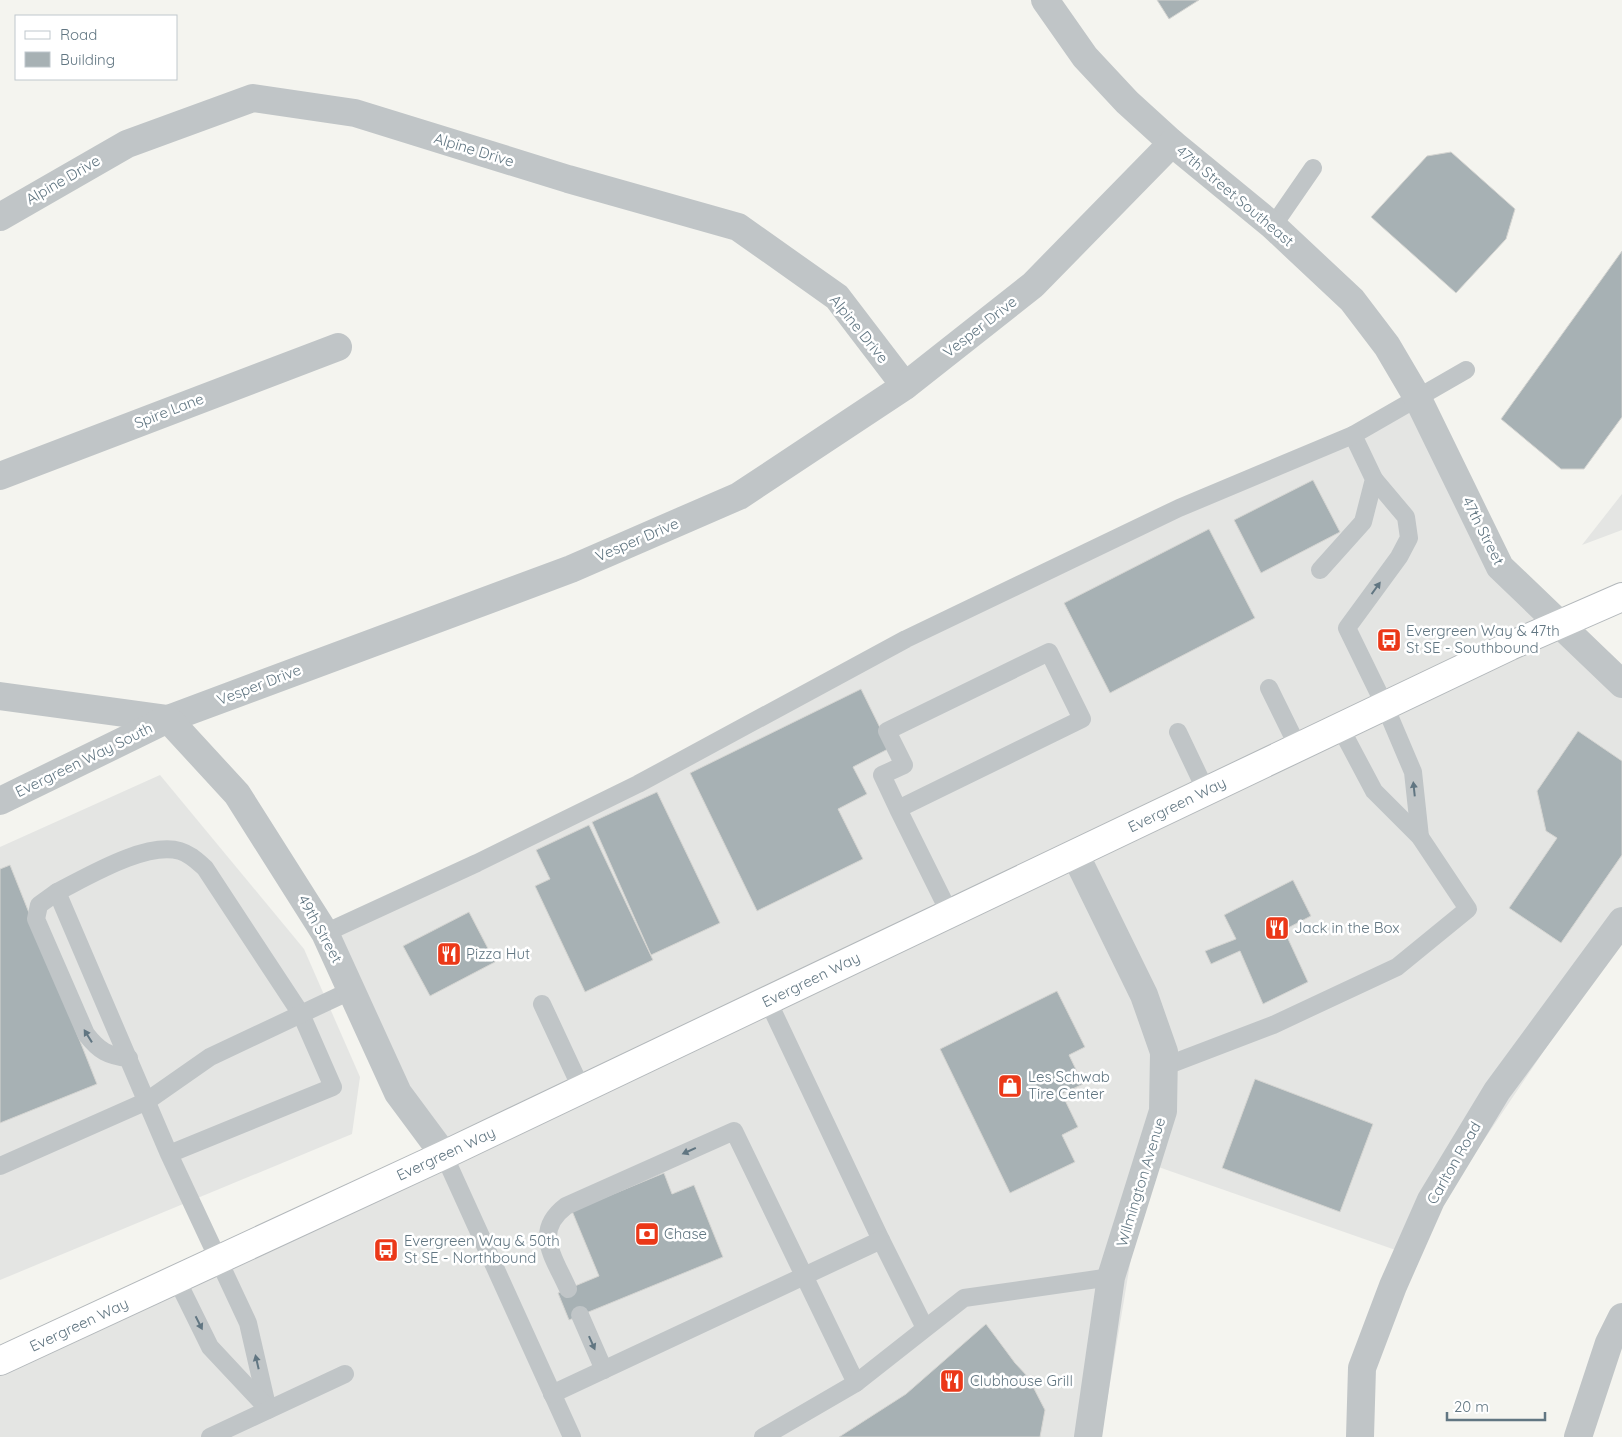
<svg xmlns="http://www.w3.org/2000/svg" width="1622" height="1437" font-family="Quicksand,sans-serif">
	<style>
		.built { fill: #e4e5e3 }
		.building { fill: #a7b1b4; stroke: #d5d5d2 }
		.lines { fill: none; stroke-linecap: round; stroke-linejoin: round }
		.primary-casing { stroke: #b3b8bb; stroke-width: 30 }
		.lane { stroke: #c0c5c7; stroke-width: 18 }
		.street { stroke: #c0c5c7; stroke-width: 28 }
		.primary { stroke: #fff; stroke-width: 28 }
		.oneway { fill: #617682 }
		.labels { text-anchor: middle; stroke-width: 5; stroke-linejoin: round; paint-order: stroke }
		.street-label { font-size: 15px; fill: #617682; stroke: #fff }
		.poi-label { font-size: 15px; fill: #617682; stroke: #fff; text-anchor: start }
	</style>
	<rect width="100%" height="100%" fill="#f4f4ef"/>
	<g class="built">
		<path d="M 1417,397 L 1493,555 L 1622,684 L 1622,935 L 1407,1254 L 1147,1163 L 1101,1437 L 0,1437 L 0,1359 L 441,1151 L 325,933 Z"/>
		<path d="M 1622,494 L 1622,530 L 1582,545 Z"/>
		<path d="M 160,775 L 304,949 L 360,1077 L 352,1134 L 0,1280 L 0,847 Z"/>
	</g>
	<g class="building">
		<path d="M 1157,0 L 1199,0 L 1169,19 Z"/>
		<path d="M 1451,152 L 1515,209 L 1506,239 L 1456,293 L 1371,217 L 1427,156 Z"/>
		<path d="M 1622,251 L 1622,417 L 1584,469 L 1561,469 L 1501,419 Z"/>
		<path d="M 1313,480 L 1340,532 L 1261,573 L 1234,520 Z"/>
		<path d="M 1209,529 L 1255,618 L 1110,693 L 1064,603 Z"/>
		<path d="M 861,689 L 890,748 L 853,767 L 867,794 L 838,809 L 863,859 L 757,911 L 690,773 Z"/>
		<path d="M 1578,731 L 1622,761 L 1622,855 L 1561,943 L 1509,908 L 1557,838 L 1546,831 L 1537,791 Z"/>
		<path d="M 657,792 L 720,923 L 651,955 L 592,822 Z"/>
		<path d="M 589,825 L 653,960 L 585,992 L 535,886 L 550,879 L 536,850 Z"/>
		<path d="M 10,865 L 97,1084 L 0,1123 L 0,869 Z"/>
		<path d="M 1293,880 L 1311,916 L 1284,930 L 1308,982 L 1263,1004 L 1240,951 L 1211,964 L 1205,951 L 1236,939 L 1224,915 Z"/>
		<path d="M 469,912 L 495,962 L 430,996 L 403,946 Z"/>
		<path d="M 1057,991 L 1085,1047 L 1069,1055 L 1083,1084 L 1062,1094 L 1078,1127 L 1062,1135 L 1075,1162 L 1010,1193 L 940,1049 Z"/>
		<path d="M 1255,1079 L 1373,1124 L 1340,1212 L 1222,1168 Z"/>
		<path d="M 664,1173 L 672,1194 L 694,1185 L 723,1257 L 569,1320 L 558,1293 L 599,1276 L 572,1211 Z"/>
		<path d="M 986,1324 L 1015,1363 L 1028,1377 L 1045,1410 L 1040,1437 L 839,1437 L 906,1394 Z"/>
	</g>
	<g class="lines">
		<defs>
			<path id="primary" d="M 0,1361 L 444,1155 L 1510,646 L 1622,597"/>
		</defs>
		<use href="#primary" class="primary-casing"/>
		<g class="lane">
			<path d="M 1273,226 L 1313,168"/>
			<path d="M 1374,479 L 1406,517 L 1409,538 L 1399,557 L 1347,628 L 1385,706 L 1413,772 L 1420,837"/>
			<path d="M 1320,570 L 1363,522 L 1374,479 L 1353,435 L 1466,370"/>
			<path d="M 1269,688 L 1298,747"/>
			<path d="M 1178,732 L 1206,791"/>
			<path d="M 898,809 L 882,775 L 904,765 L 887,731 L 1049,652 L 1082,719 L 898,809 L 950,914"/>
			<path d="M 57,892 L 39,905 L 36,919 L 86,1034 C 99,1051 108,1056 129,1058"/>
			<path d="M 325,933 L 477,863 L 638,784 L 906,639 L 1179,508 L 1353,435"/>
			<path d="M 768,1001 L 881,1240"/>
			<path d="M 542,1004 L 582,1090"/>
			<path d="M 1163,1067 L 1273,1025 L 1397,967 L 1468,909 L 1420,837 L 1374,791 L 1340,727"/>
			<path d="M 169,1154 L 333,1087 L 301,1014 L 205,868 C 197,861 190,854 180,851 C 146,841 87,877 57,892 L 169,1154 L 248,1323 L 268,1410"/>
			<path d="M 444,1155 L 572,1437"/>
			<path d="M 0,1166 L 147,1101 L 210,1057 L 352,990"/>
			<path d="M 177,1280 L 210,1347 L 268,1409"/>
			<path d="M 568,1289 C 554,1257 532,1232 566,1206 L 734,1131 L 856,1383"/>
			<path d="M 580,1315 L 604,1370"/>
			<path d="M 552,1394 L 881,1240 L 925,1328"/>
			<path d="M 210,1437 L 345,1374"/>
			<path d="M 763,1437 L 856,1383 L 964,1298 L 1111,1277"/>
		</g>
		<g class="street">
			<path d="M 1045,0 L 1085,57 L 1127,102 L 1172,143 L 1273,226 L 1352,300 L 1387,346 L 1417,397 L 1500,567 L 1622,684"/>
			<path d="M 0,217 L 127,144 L 253,98 L 355,113 L 568,179 L 738,227 L 837,297 L 905,386"/>
			<path d="M 0,476 L 338,347"/>
			<path d="M 0,696 L 168,719 L 571,569 L 739,496 L 905,386 L 1033,285 L 1172,143"/>
			<path d="M 0,801 L 168,719 L 237,794 L 325,933 L 398,1093 L 444,1155"/>
			<path d="M 1075,854 L 1144,995 L 1164,1052 L 1163,1111 L 1111,1277 L 1088,1437"/>
			<path d="M 1360,1437 L 1362,1368 L 1393,1286 L 1431,1200 L 1497,1091 L 1622,921"/>
			<path d="M 1578,1437 L 1609,1343 L 1622,1317"/>
		</g>
		<use href="#primary" class="primary"/>
	</g>
	<defs><path id="oneway-solid" d="M-6-.8H1V-3.2L6.5 0L1 3.2V.8H-6Z" transform="scale(1.25)"/></defs>
	<g class="oneway">
		<use href="#oneway-solid" transform="translate(1376 588) rotate(-54)"/>
		<use href="#oneway-solid" transform="translate(1414 789) rotate(-96)"/>
		<use href="#oneway-solid" transform="translate(88 1036) rotate(-122)"/>
		<use href="#oneway-solid" transform="translate(689 1151) rotate(156)"/>
		<use href="#oneway-solid" transform="translate(199 1323) rotate(63)"/>
		<use href="#oneway-solid" transform="translate(592 1343) rotate(66)"/>
		<use href="#oneway-solid" transform="translate(257 1362) rotate(-103)"/>
	</g>
	<defs>
		<symbol id="bus-square" viewBox="-11 -11 22 22"><rect x="-9" y="-9" width="18" height="18" rx="4" fill="#eb3818" stroke="#fff"/><path d="M-5-6H5V4H4V6H2V4H-2V6H-4V4H-5ZM-3.5-4V0h7V-4ZM-3.5 1.2v1.5H-2V1.2ZM2 1.2v1.5H3.5V1.2Z" fill="#fff"/></symbol>
		<symbol id="restaurant-square" viewBox="-11 -11 22 22"><rect x="-9" y="-9" width="18" height="18" rx="4" fill="#eb3818" stroke="#fff"/><path d="M-5-6h1v4h1v-4h1v4h1v-4h1v5L-1.5 .5V6h-2V.5L-5-1ZM5-6V6H3V1.5H1.5Q1.5-4 5-6Z" fill="#fff"/></symbol>
		<symbol id="shop-square" viewBox="-11 -11 22 22"><rect x="-9" y="-9" width="18" height="18" rx="4" fill="#eb3818" stroke="#fff"/><path d="M-5-2.5h2.3a2.7 3.5 0 0 1 5.4 0H5L5.5 6h-11ZM-1.5-2.5h3a1.5 2.3 0 0 0-3 0Z" fill="#fff"/></symbol>
		<symbol id="bank-square" viewBox="-11 -11 22 22"><rect x="-9" y="-9" width="18" height="18" rx="4" fill="#eb3818" stroke="#fff"/><path d="M-6-4H6V4H-6ZM0-2.3a2.3 2.3 0 1 0 0 4.6a2.3 2.3 0 1 0 0-4.6Z" fill="#fff"/></symbol>
	</defs>
	<g fill-rule="evenodd">
		<use href="#bus-square" x="1375" y="626" width="28" height="28"/>
		<use href="#restaurant-square" x="1263" y="914" width="28" height="28"/>
		<use href="#restaurant-square" x="435" y="940" width="28" height="28"/>
		<use href="#shop-square" x="996" y="1072" width="28" height="28"/>
		<use href="#bank-square" x="633" y="1220" width="28" height="28"/>
		<use href="#bus-square" x="372" y="1236" width="28" height="28"/>
		<use href="#restaurant-square" x="938" y="1367" width="28" height="28"/>
	</g>
	<g class="labels">
		<g class="street-label">
			<text transform="translate(474 150) rotate(17)" y="5">Alpine Drive</text>
			<text transform="translate(63 180) rotate(-30)" y="5">Alpine Drive</text>
			<text transform="translate(1235 196) rotate(40)" y="5">47th Street Southeast</text>
			<text transform="translate(980 327) rotate(-38)" y="5">Vesper Drive</text>
			<text transform="translate(859 329) rotate(51)" y="5">Alpine Drive</text>
			<text transform="translate(169 411) rotate(-21)" y="5">Spire Lane</text>
			<text transform="translate(1483 531) rotate(63)" y="5">47th Street</text>
			<text transform="translate(637 540) rotate(-23)" y="5">Vesper Drive</text>
			<text transform="translate(259 685) rotate(-21)" y="5">Vesper Drive</text>
			<text transform="translate(84 760) rotate(-26)" y="5">Evergreen Way South</text>
			<text transform="translate(1177 805) rotate(-26)" y="5">Evergreen Way</text>
			<text transform="translate(320 929) rotate(61)" y="5">49th Street</text>
			<text transform="translate(811 980) rotate(-26)" y="5">Evergreen Way</text>
			<text transform="translate(446 1154) rotate(-25)" y="5">Evergreen Way</text>
			<text transform="translate(1454 1163) rotate(-60)" y="5">Carlton Road</text>
			<text transform="translate(1141 1182) rotate(-73)" y="5">Wilmington Avenue</text>
			<text transform="translate(79 1325) rotate(-25)" y="5">Evergreen Way</text>
		</g>
		<g class="poi-label">
			<text x="1406" y="636">Evergreen Way &amp; 47th<tspan x="1406" dy="17">St SE - Southbound</tspan></text>
			<text x="1294" y="933">Jack in the Box</text>
			<text x="466" y="959">Pizza Hut</text>
			<text x="1028" y="1082">Les Schwab<tspan x="1028" dy="17">Tire Center</tspan></text>
			<text x="664" y="1239">Chase</text>
			<text x="404" y="1246">Evergreen Way &amp; 50th<tspan x="404" dy="17">St SE - Northbound</tspan></text>
			<text x="970" y="1386">Clubhouse Grill</text>
		</g>
	</g>
	<rect x="15" y="15" width="162" height="65" fill="#ffffff" stroke="#c0c8cd"/>
	<rect x="25" y="31" width="25" height="8" fill="#ffffff" stroke="#c0c8cd"/>
	<text x="60" y="40" font-size="15" fill="#617682">Road</text>
	<rect x="25" y="52" width="25" height="15" fill="#a7b1b4" stroke="#c0c8cd"/>
	<text x="60" y="65" font-size="15" fill="#617682">Building</text>
	<path d="M1447 1412v8h98v-8" fill="none" stroke="#617682" stroke-width="2.5"/>
	<text x="1454" y="1412" font-size="15" fill="#617682" stroke="#ffffff" stroke-width="4" paint-order="stroke">20 m</text>
</svg>
